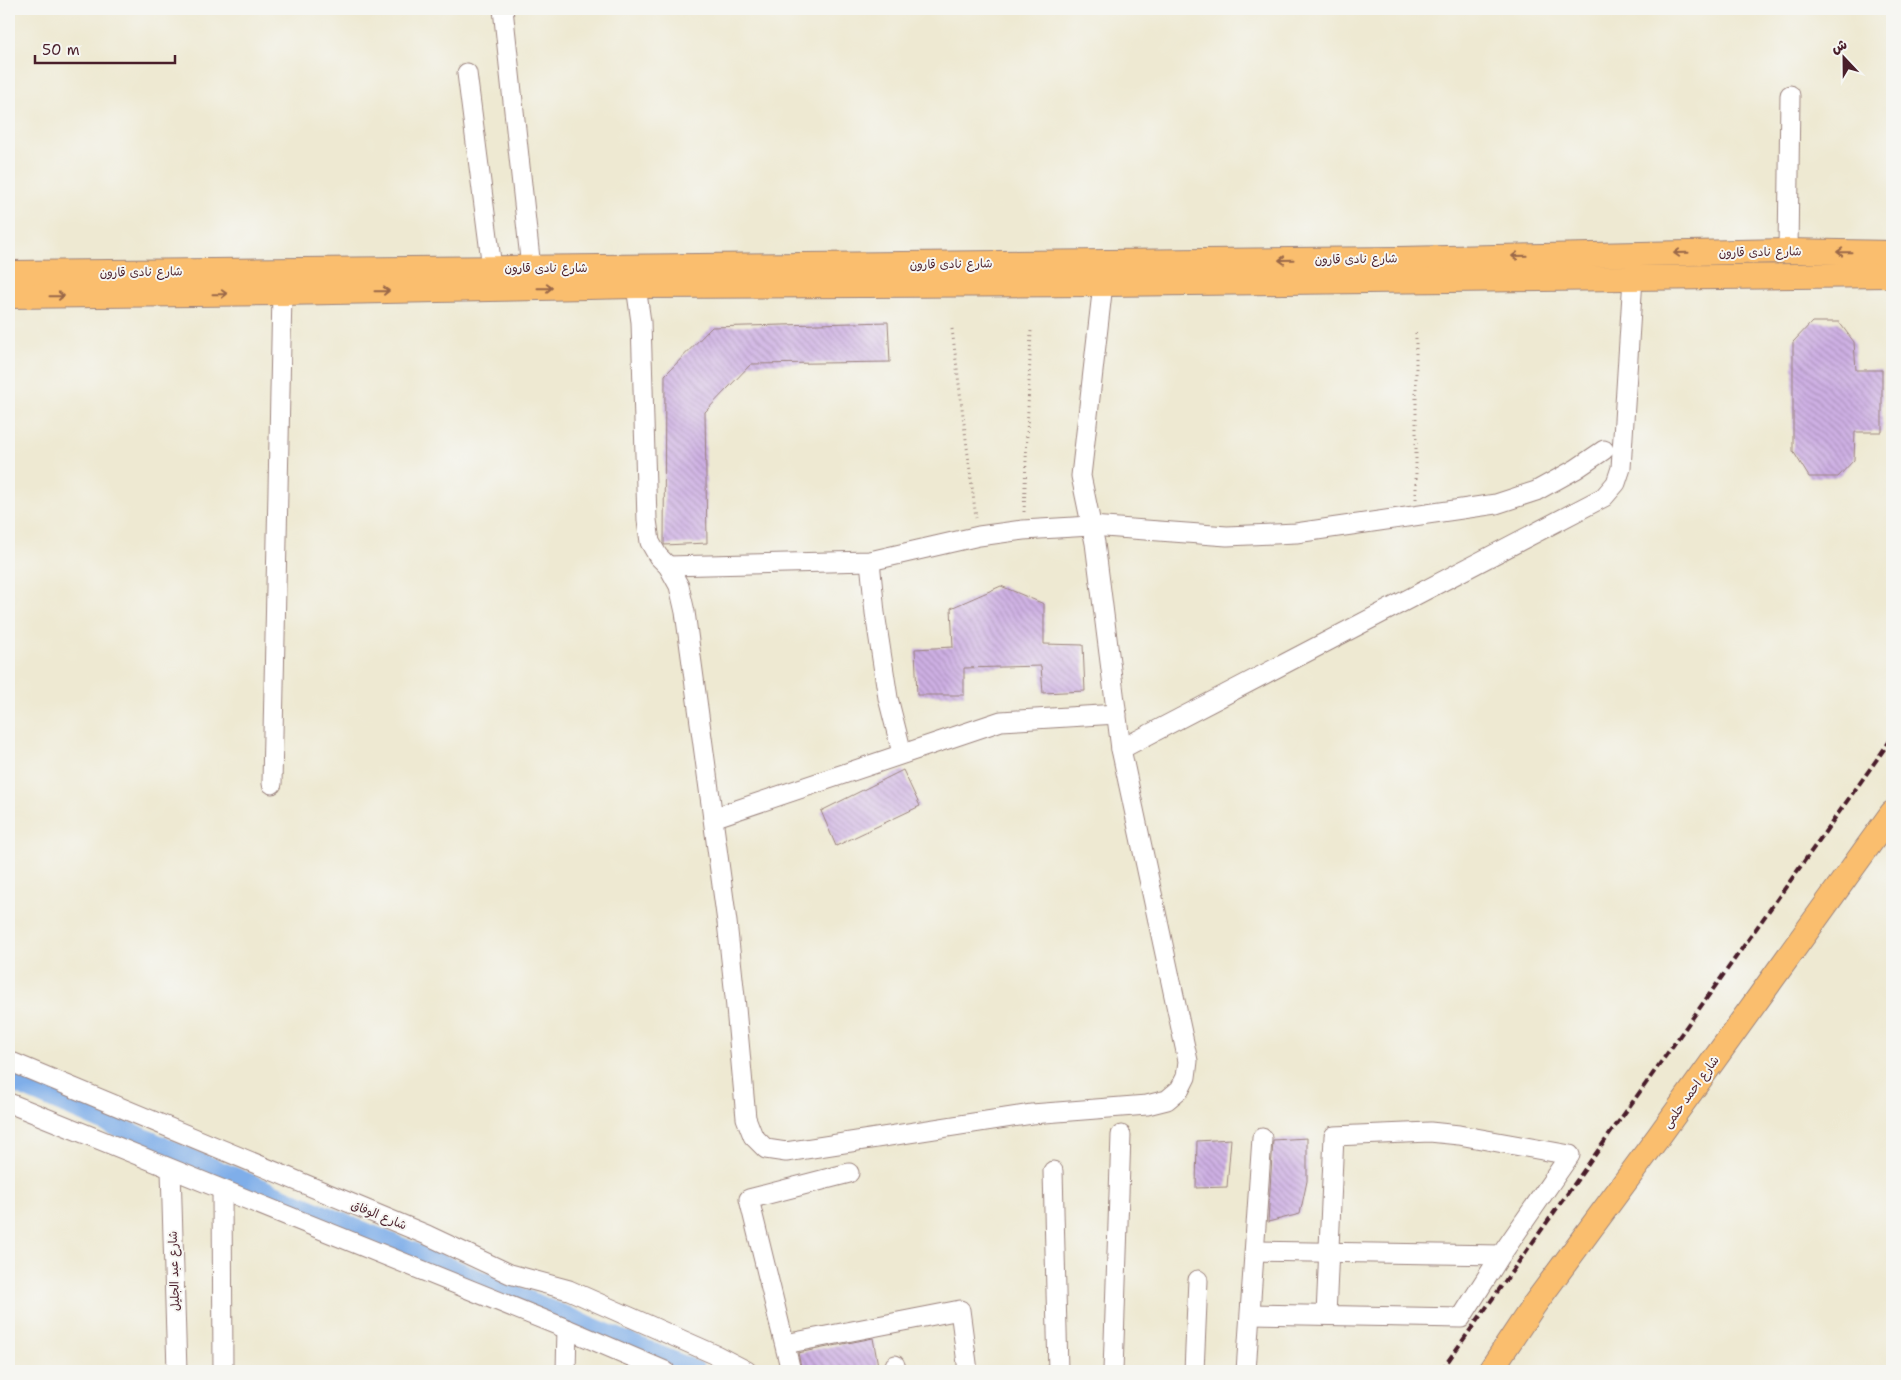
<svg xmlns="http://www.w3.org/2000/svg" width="1901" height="1380" font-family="'Shantell Sans','Playpen Sans Arabic',sans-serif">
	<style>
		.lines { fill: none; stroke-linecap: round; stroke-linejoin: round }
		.canal { stroke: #7faee9; stroke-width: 20 }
		.building { fill: url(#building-back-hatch) }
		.minor-casing { stroke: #9c847e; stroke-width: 21 }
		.major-casing { stroke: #9c847e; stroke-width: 26 }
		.path { stroke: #9c847e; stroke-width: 3; stroke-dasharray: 1 4; stroke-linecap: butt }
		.minor { stroke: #fff; stroke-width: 19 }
		.major { stroke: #fabe6e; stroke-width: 24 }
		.rail { stroke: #4a1f2b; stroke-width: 4; stroke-dasharray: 8 4; stroke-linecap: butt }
		.oneway { stroke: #996749 }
		.labels { text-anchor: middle; stroke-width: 4; stroke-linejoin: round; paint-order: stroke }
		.street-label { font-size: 12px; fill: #4a1f2b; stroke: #f6f6f2 }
	</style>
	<defs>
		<pattern id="building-back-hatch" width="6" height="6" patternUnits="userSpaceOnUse" patternTransform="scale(1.25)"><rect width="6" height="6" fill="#ceb0e4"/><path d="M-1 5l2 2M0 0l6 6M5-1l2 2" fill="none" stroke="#a98fb9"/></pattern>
	</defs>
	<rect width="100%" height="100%" fill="#f6f6f2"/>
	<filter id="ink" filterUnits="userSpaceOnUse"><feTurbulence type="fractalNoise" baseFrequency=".02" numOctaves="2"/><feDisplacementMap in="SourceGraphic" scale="10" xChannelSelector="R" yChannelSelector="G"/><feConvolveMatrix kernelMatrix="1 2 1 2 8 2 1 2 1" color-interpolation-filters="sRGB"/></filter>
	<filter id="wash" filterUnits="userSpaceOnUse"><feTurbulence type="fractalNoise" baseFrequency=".0096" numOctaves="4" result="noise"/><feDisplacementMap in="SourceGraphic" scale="20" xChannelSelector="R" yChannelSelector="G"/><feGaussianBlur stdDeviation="1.12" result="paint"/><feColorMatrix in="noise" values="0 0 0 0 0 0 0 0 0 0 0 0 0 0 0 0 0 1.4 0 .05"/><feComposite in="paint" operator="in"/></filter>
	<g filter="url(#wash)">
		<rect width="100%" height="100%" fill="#eee9d2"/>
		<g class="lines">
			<path class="canal" d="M 9,1080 L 222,1172 L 696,1371"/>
		</g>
		<g id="blocks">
			<g class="building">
				<path d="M 888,322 L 890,362 L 751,364 L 705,412 L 707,543 L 664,545 L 665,375 L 712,327 Z"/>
				<path d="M 1812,322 L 1839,322 L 1854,342 L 1856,370 L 1882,370 L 1882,432 L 1855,432 L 1854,460 L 1838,477 L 1809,477 L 1793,451 L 1793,342 Z"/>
				<path d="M 1001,586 L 1044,604 L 1044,644 L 1083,645 L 1085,691 L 1043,693 L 1041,666 L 964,668 L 964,695 L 917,695 L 915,649 L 953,647 L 951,608 Z"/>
				<path d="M 903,770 L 920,806 L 836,846 L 821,811 Z"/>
				<path d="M 1307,1138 L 1307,1181 L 1300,1214 L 1268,1222 L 1273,1140 Z"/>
				<path d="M 1231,1139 L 1227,1187 L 1196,1188 L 1197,1141 Z"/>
				<path d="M 873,1338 L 879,1371 L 802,1371 L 798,1353 Z"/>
			</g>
		</g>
	</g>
	<g filter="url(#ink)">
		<use href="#blocks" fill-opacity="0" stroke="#9c847e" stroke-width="1"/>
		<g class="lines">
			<defs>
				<g id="minor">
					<path d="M 503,9 L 531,268"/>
					<path d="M 467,73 L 492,268"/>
					<path d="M 1788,251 L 1790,95"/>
					<path d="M 636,286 L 641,322 L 647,520 L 650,542 L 658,556 L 668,566 L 679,586 L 685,612 L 727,922 L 735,997 L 746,1118 L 753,1136 L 766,1149 L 786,1152 L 1032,1114 L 1147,1105 L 1167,1100 L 1180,1089 L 1186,1077 L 1188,1061 L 1121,749 L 1095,543 L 1081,476 L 1103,284"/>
					<path d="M 870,561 L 875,613 L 888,698 L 902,753"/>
					<path d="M 668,566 L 870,561 L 979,536 L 1023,530 L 1091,526 L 1227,536 L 1296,533 L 1496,504 L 1536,491 L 1576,469 L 1604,450"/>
					<path d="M 1121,749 L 1604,497 L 1616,483 L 1621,468 L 1633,278"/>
					<path d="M 272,784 L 282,293"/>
					<path d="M 713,818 L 1001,721 L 1117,714"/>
					<path d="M 9,1061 L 427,1235 L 510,1274 L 569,1290 L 716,1355 L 747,1371"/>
					<path d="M 9,1103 L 567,1329 L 665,1371"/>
					<path d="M 171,1170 L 177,1371"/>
					<path d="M 1053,1171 L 1058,1371"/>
					<path d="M 222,1190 L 223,1371"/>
					<path d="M 1255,1251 L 1501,1255"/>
					<path d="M 1251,1314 L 1461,1318 L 1501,1255 L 1570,1155 L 1459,1135 L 1430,1132 L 1334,1136 L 1326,1315"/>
					<path d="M 785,1344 L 960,1310 L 968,1371"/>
					<path d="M 895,1365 L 896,1371"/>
					<path d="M 566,1371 L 567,1329"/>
					<path d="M 791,1371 L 749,1199 L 849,1173"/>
					<path d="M 1113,1371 L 1121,1135"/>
					<path d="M 1194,1371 L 1198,1280"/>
					<path d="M 1246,1371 L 1262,1138"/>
				</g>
				<g id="major">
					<path d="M 9,273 L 1398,259 L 1788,251 L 1892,253"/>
					<path d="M 9,296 L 282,293 L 636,286 L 1103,284 L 1892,275"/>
					<path d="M 1490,1371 L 1534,1305 L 1659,1136 L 1892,813"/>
				</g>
			</defs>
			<use href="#minor" class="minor-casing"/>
			<use href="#major" class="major-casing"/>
			<g class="path">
				<path d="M 952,329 L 976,518"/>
				<path d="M 1416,499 L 1416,329"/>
				<path d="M 1024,512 L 1031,331"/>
			</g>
			<use href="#minor" class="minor"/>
			<use href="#major" class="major"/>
			<path class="rail" d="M 1441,1371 L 1892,738"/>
		</g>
		<defs><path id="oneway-shaft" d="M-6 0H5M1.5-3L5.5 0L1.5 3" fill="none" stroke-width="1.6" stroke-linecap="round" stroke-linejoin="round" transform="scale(1.25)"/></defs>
		<g class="oneway">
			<use href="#oneway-shaft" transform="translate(1844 252) rotate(-179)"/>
			<use href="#oneway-shaft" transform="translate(1681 253) rotate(179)"/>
			<use href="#oneway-shaft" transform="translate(1519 256) rotate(179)"/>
			<use href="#oneway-shaft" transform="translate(1286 260) rotate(179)"/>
			<use href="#oneway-shaft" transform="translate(545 288) rotate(-1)"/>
			<use href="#oneway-shaft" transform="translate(382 291) rotate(-1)"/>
			<use href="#oneway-shaft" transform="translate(220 294) rotate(-1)"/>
			<use href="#oneway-shaft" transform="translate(57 296) rotate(-1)"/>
		</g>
	</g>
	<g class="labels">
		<g class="street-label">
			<text transform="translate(1760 252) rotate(-1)" y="4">شارع نادى قارون</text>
			<text transform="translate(1356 259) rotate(-1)" y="4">شارع نادى قارون</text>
			<text transform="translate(951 264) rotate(-1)" y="4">شارع نادى قارون</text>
			<text x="546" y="272">شارع نادى قارون</text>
			<text transform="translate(141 272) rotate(-1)" y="4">شارع نادى قارون</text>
			<text transform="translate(1691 1092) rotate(-54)" y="4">شارع احمد حلمى</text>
			<text transform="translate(379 1215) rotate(22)" y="4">شارع الوفاق</text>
			<text transform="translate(174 1271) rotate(-92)" y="4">شارع عبد الجليل</text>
		</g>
	</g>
	<rect width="1901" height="1380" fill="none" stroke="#f6f6f2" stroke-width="30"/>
	<g transform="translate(1844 58) rotate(338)" stroke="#f6f6f2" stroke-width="4" paint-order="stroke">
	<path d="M0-4L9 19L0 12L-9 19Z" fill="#4a1f2b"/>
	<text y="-8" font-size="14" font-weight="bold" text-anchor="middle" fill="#4a1f2b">ش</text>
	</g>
	<path d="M35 55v8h140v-8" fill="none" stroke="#4a1f2b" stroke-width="2.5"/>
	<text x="42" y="55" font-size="15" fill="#4a1f2b" stroke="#f6f6f2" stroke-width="4" paint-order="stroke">50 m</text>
</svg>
